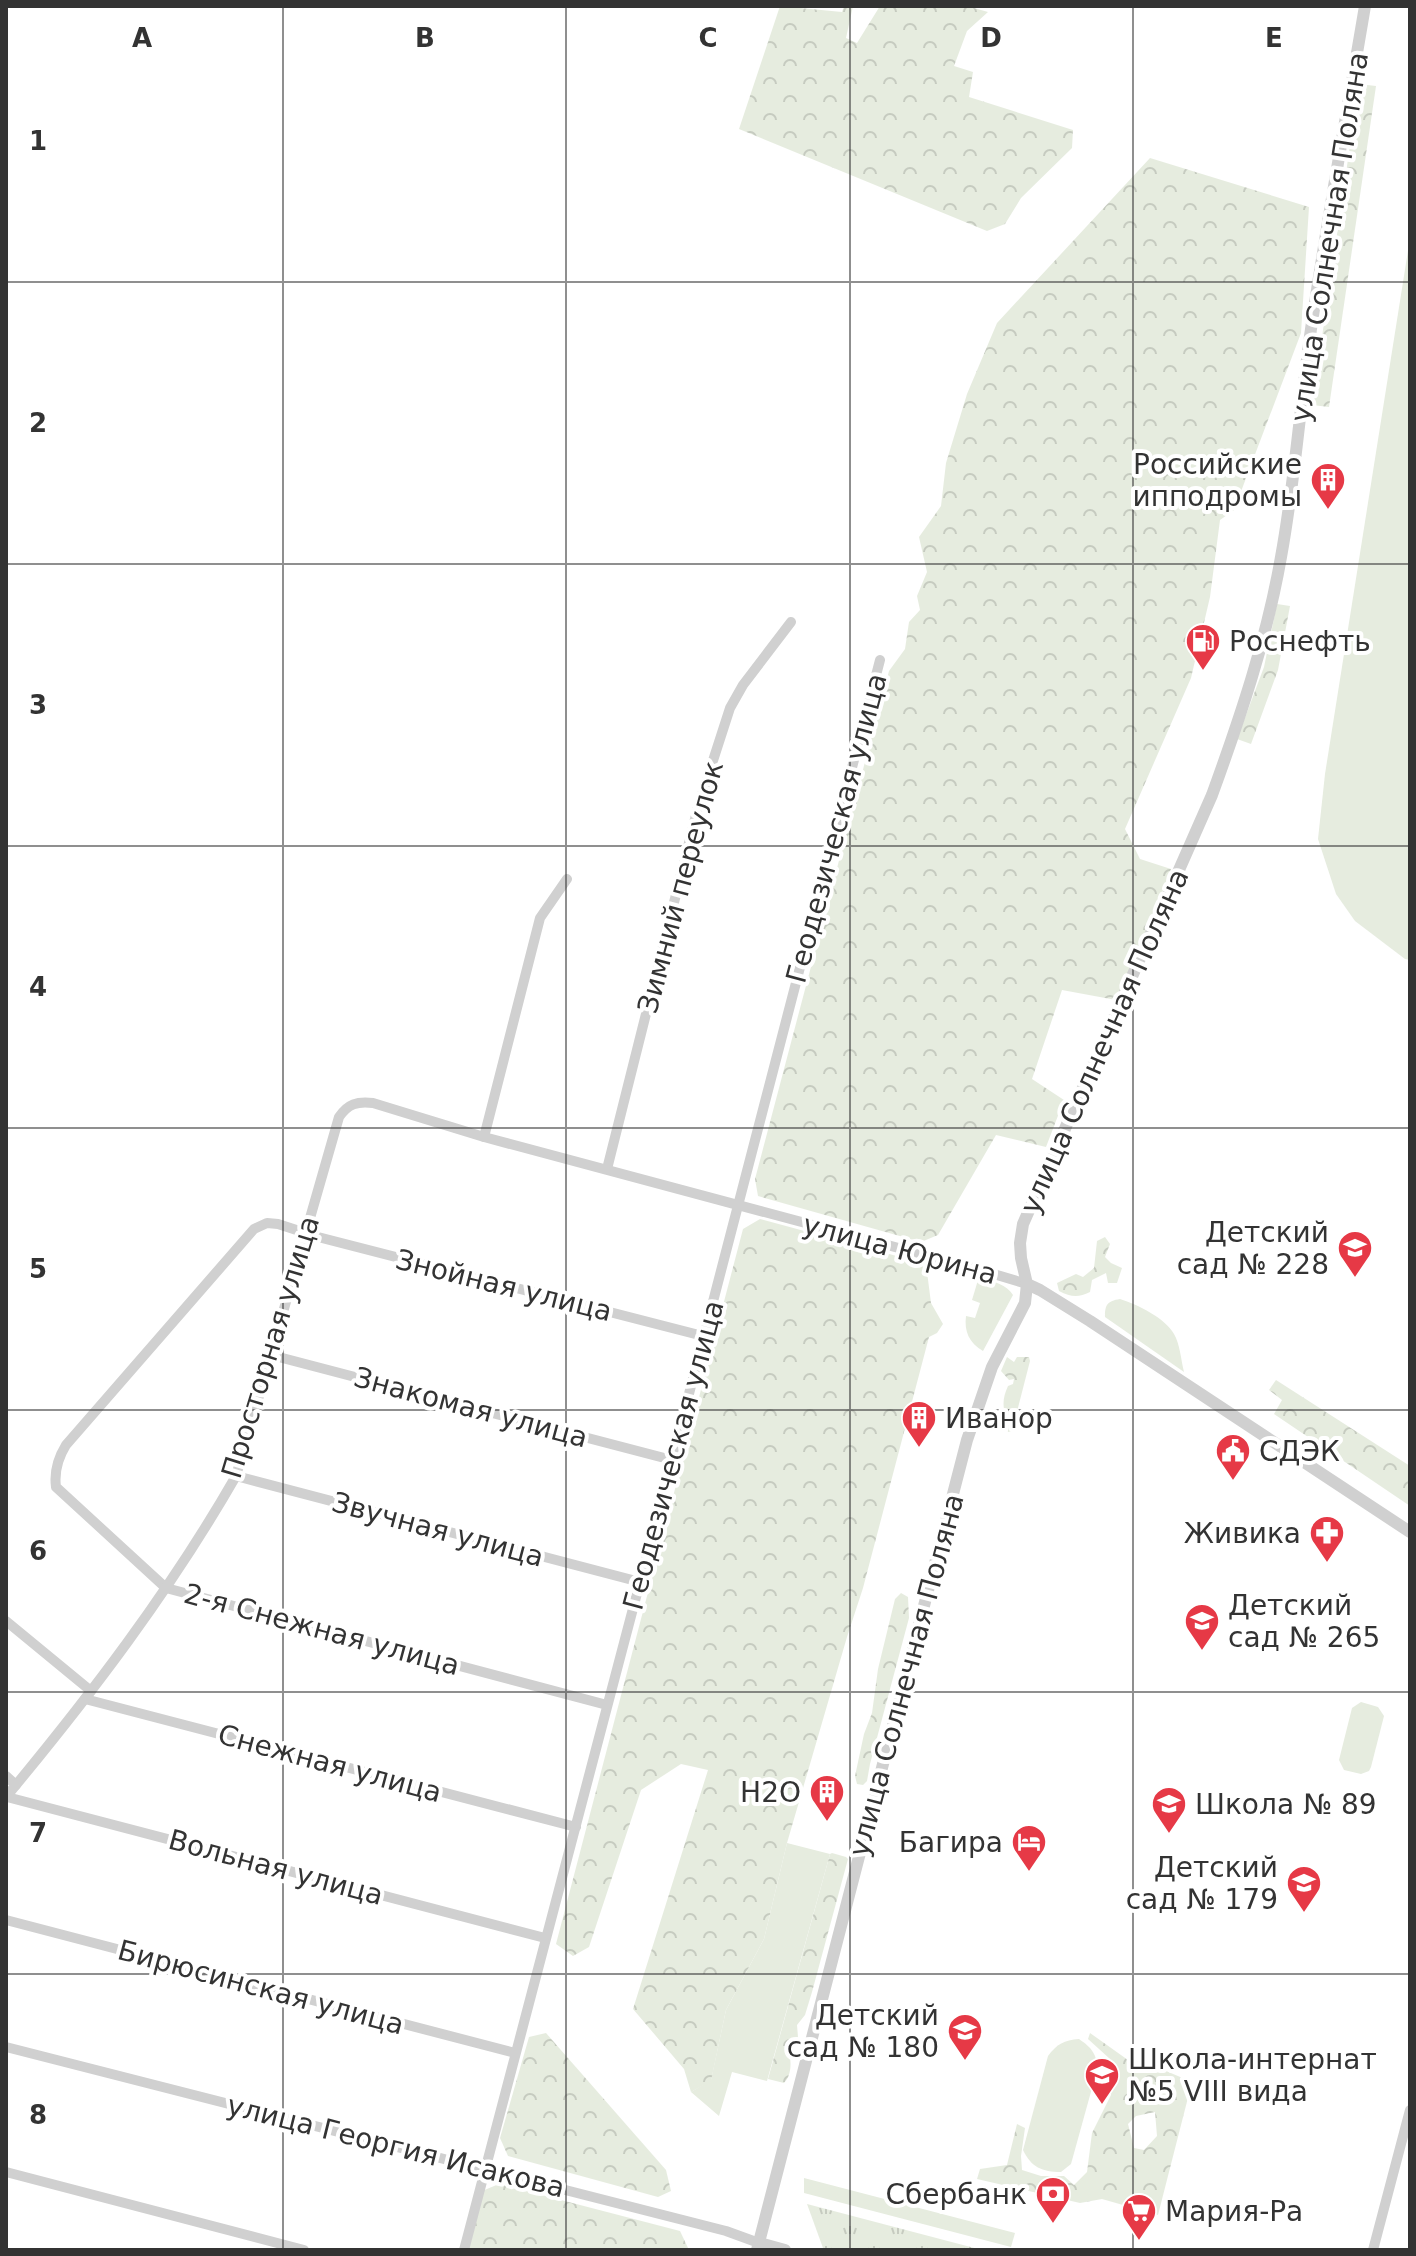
<svg xmlns="http://www.w3.org/2000/svg" width="1416" height="2256" font-family="'DejaVu Sans',sans-serif">
	<style>
		.grass { fill: #e6ecdf }
		.forest { fill: url(#forest-crowns); fill-rule: evenodd }
		.park { fill: url(#park-tufts) }
		.lines { fill: none; stroke-linecap: round; stroke-linejoin: round }
		.minor { stroke: #d0d0d0; stroke-width: 10 }
		.tertiary { stroke: #d0d0d0; stroke-width: 12 }
		.grid { fill: none; stroke: #333; stroke-width: 2; stroke-opacity: 0.55 }
		.labels { text-anchor: middle; stroke-width: 8; stroke-linejoin: round; paint-order: stroke }
		.street-label { font-size: 28px; fill: #333; stroke: #fff }
		.poi-label { font-size: 28px; fill: #333; stroke: #fff; text-anchor: end }
		.grid-label { font-size: 26px; text-anchor: middle; font-weight: bold; fill: #333; stroke: #fff; stroke-width: 8; stroke-linejoin: round; paint-order: stroke }
	</style>
	<defs>
		<pattern id="forest-crowns" width="20" height="18" patternUnits="userSpaceOnUse" patternTransform="scale(2)"><rect width="20" height="18" fill="#e6ecdf"/><path d="M2 6a3 3 0 1 1 6 0M12 15a3 3 0 1 1 6 0" fill="none" stroke="#c6cbc0"/></pattern>
		<pattern id="park-tufts" width="24" height="20" patternUnits="userSpaceOnUse" patternTransform="scale(2)"><rect width="24" height="20" fill="#e6ecdf"/><path d="M3 7l-1-3M5 7V3M7 7l1-3M15 17l-1-3M17 17v-4M19 17l1-3" fill="none" stroke="#c6cbc0"/></pattern>
	</defs>
	<rect width="100%" height="100%" fill="#fff"/>
	<g class="grass">
		<path d="M 1410,238 L 1410,960 L 1405,959 L 1355,921 L 1336,894 L 1318,839 L 1325,774 Z"/>
		<path d="M 983,1279 C 993,1281 1007,1285 1013,1295 L 983,1351 C 969,1343 964,1331 966,1316 L 975,1318 L 980,1303 L 972,1300 L 978,1280 Z"/>
		<path d="M 1120,1299 C 1138,1305 1164,1317 1174,1334 C 1180,1344 1181,1360 1184,1372 L 1105,1317 C 1105,1305 1107,1301 1120,1299 Z"/>
		<path d="M 1361,1702 L 1378,1707 L 1384,1716 L 1371,1767 L 1369,1771 L 1361,1774 L 1344,1770 L 1339,1760 L 1352,1708 Z"/>
		<path d="M 787,1843 L 830,1854 L 767,2081 L 732,2072 L 719,2116 L 691,2092 L 711,2080 L 726,2010 L 764,1939 Z"/>
		<path d="M 1079,2039 C 1092,2048 1097,2054 1097,2070 L 1071,2164 L 1061,2172 C 1042,2172 1031,2167 1023,2150 L 1048,2056 C 1057,2044 1064,2040 1079,2039 Z"/>
		<path d="M 804,2178 L 1015,2233 L 1011,2247 L 804,2193 Z"/>
	</g>
	<g class="forest">
		<path d="M 780,6 L 842,12 L 844,6 L 853,6 L 846,38 L 857,43 L 880,6 L 967,6 L 988,12 L 967,31 L 954,66 L 973,72 L 969,97 L 1073,130 L 1072,148 L 1021,198 L 1005,224 L 987,231 L 739,129 Z"/>
		<path d="M 1359,84 L 1376,86 L 1329,407 L 1312,405 Z"/>
		<path d="M 1150,158 L 1309,207 L 1301,333 L 1234,510 L 1220,520 L 1210,597 L 1191,678 L 1125,829 L 1140,859 L 1171,869 L 1162,898 L 1116,1000 L 1062,990 L 1032,1079 L 1064,1100 L 1046,1147 L 996,1135 L 938,1235 L 921,1242 L 758,1196 L 755,1179 L 889,671 L 905,649 L 909,622 L 920,610 L 917,596 L 927,572 L 919,537 L 941,506 L 946,463 L 967,394 L 997,323 Z"/>
		<path d="M 1277,604 L 1290,606 L 1278,670 L 1251,744 L 1237,739 L 1264,667 Z"/>
		<path d="M 760,1219 L 926,1264 L 931,1303 L 943,1324 L 937,1333 L 929,1337 L 863,1588 L 847,1637 L 787,1843 L 764,1939 L 726,2010 L 711,2081 L 691,2092 L 684,2069 L 633,2009 L 708,1770 L 681,1764 L 641,1790 L 589,1947 L 573,1956 L 556,1944 L 743,1229 Z"/>
		<path d="M 1105,1237 L 1110,1244 L 1105,1257 L 1111,1263 L 1122,1268 L 1117,1283 L 1108,1283 L 1106,1273 L 1092,1280 L 1090,1292 C 1078,1298 1071,1297 1059,1291 L 1057,1283 L 1076,1274 L 1083,1277 L 1094,1268 L 1097,1241 Z"/>
		<path d="M 1007,1357 L 1014,1362 L 1017,1357 L 1029,1357 L 1030,1361 L 1012,1431 L 1008,1432 L 1006,1422 L 1014,1421 L 1015,1416 L 1006,1417 C 1002,1405 1003,1397 1008,1386 L 1013,1384 L 1014,1379 L 1009,1380 L 1001,1371 Z"/>
		<path d="M 1276,1380 L 1410,1466 L 1410,1506 L 1274,1414 L 1282,1400 L 1269,1390 Z"/>
		<path d="M 901,1593 L 908,1597 L 909,1618 L 870,1764 L 867,1781 L 863,1785 L 857,1784 L 855,1776 L 864,1734 L 872,1713 L 878,1669 L 895,1599 Z"/>
		<path d="M 832,1853 L 846,1857 L 848,1859 L 812,1992 L 805,2015 L 797,2025 L 798,2037 L 788,2047 C 791,2058 793,2074 784,2083 L 768,2079 L 830,1854 Z"/>
		<path d="M 546,2033 L 666,2170 L 671,2191 L 658,2197 L 508,2156 L 500,2138 L 529,2037 Z"/>
		<path d="M 1090,2033 L 1128,2060 L 1145,2062 L 1192,2082 L 1158,2215 L 1102,2199 L 1080,2203 L 977,2179 L 980,2169 L 1007,2165 L 1017,2124 L 1025,2128 L 1021,2156 L 1022,2170 L 1041,2176 L 1064,2176 L 1074,2185 L 1087,2172 L 1092,2133 L 1111,2095 L 1110,2059 L 1088,2039 ZM 1155,2112 L 1157,2136 L 1144,2150 L 1134,2148 L 1128,2124 L 1136,2116 Z"/>
		<path d="M 499,2184 L 680,2231 L 689,2250 L 467,2250 L 482,2191 Z"/>
	</g>
	<path class="park" d="M 807,2204 L 982,2250 L 826,2250 L 823,2248 Z"/>
	<g class="lines">
		<g class="minor">
			<path d="M 484,1137 L 540,918 L 567,879"/>
			<path d="M 607,1169 L 698,807 L 730,708 L 743,685 L 791,622"/>
			<path d="M 271,1355 L 672,1460"/>
			<path d="M 236,1476 L 640,1582"/>
			<path d="M 6,1621 L 91,1691"/>
			<path d="M 85,1699 L 576,1827"/>
			<path d="M 607,1705 L 166,1588 L 56,1487 C 54,1472 58,1458 66,1445 L 254,1229 L 267,1223 L 278,1224 L 318,1237 L 703,1336"/>
			<path d="M 6,1776 L 16,1785"/>
			<path d="M 6,1797 C 90,1696 170,1591 236,1476 L 339,1117 C 348,1104 357,1101 373,1103 L 484,1137 L 977,1269 L 1027,1284"/>
			<path d="M 7,1797 L 545,1938"/>
			<path d="M 6,1920 L 515,2053"/>
			<path d="M 6,2047 L 726,2231 L 759,2243"/>
			<path d="M 6,2172 L 304,2250"/>
			<path d="M 464,2250 L 640,1582 L 880,660"/>
			<path d="M 1373,2250 L 1410,2110"/>
		</g>
		<g class="tertiary">
			<path d="M 1027,1284 L 1040,1290 L 1090,1321 L 1410,1532"/>
			<path d="M 759,2243 L 785,2250"/>
			<path d="M 757,2250 L 967,1440 L 992,1367 L 1025,1303 L 1027,1284 L 1021,1258 L 1020,1243 L 1023,1224 L 1212,795 C 1240,718 1267,638 1281,557 C 1295,481 1300,405 1311,329 C 1327,221 1347,113 1365,6"/>
		</g>
	</g>
	<path class="grid" d="M 283,6 L 283,2250M 566,6 L 566,2250M 850,6 L 850,2250M 1133,6 L 1133,2250M 6,282 L 1410,282M 6,564 L 1410,564M 6,846 L 1410,846M 6,1128 L 1410,1128M 6,1410 L 1410,1410M 6,1692 L 1410,1692M 6,1974 L 1410,1974"/>
	<defs>
		<symbol id="building-pin" viewBox="-11 -11 22 30"><path d="M0 17L-7.5 6A9.5 9.5 0 1 1 7.5 6Z" fill="#e63946" stroke="#fff"/><path d="M-4-6H4V6H1V3H-1V6H-4ZM-2.5-4.3h1.7v1.8h-1.7ZM.8-4.3h1.7v1.8H.8ZM-2.5-1h1.7V.8h-1.7ZM.8-1h1.7V.8H.8Z" fill="#fff"/></symbol>
		<symbol id="fuel-pin" viewBox="-11 -11 22 30"><path d="M0 17L-7.5 6A9.5 9.5 0 1 1 7.5 6Z" fill="#e63946" stroke="#fff"/><path d="M-5.5-6h7V0h2V4h1.3V-2.5L3-4.5l.8-.8L6-3V5H2.5V1h-1V6h-7ZM-4.2-4.7v3.2H.2V-4.7Z" fill="#fff"/></symbol>
		<symbol id="school-pin" viewBox="-11 -11 22 30"><path d="M0 17L-7.5 6A9.5 9.5 0 1 1 7.5 6Z" fill="#e63946" stroke="#fff"/><path d="M0-5L7-2L0 1L-7-2ZM-4 1L0 2.5L4 1V4Q0 6-4 4Z" fill="#fff"/></symbol>
		<symbol id="civic-pin" viewBox="-11 -11 22 30"><path d="M0 17L-7.5 6A9.5 9.5 0 1 1 7.5 6Z" fill="#e63946" stroke="#fff"/><path d="M-.6-6.5H3V-4.5H.6V-3L4-1V1h2V6H-6V1h2V-1L-.6-3ZM-1.2 2.5V6h2.4V2.5Z" fill="#fff"/></symbol>
		<symbol id="pharmacy-pin" viewBox="-11 -11 22 30"><path d="M0 17L-7.5 6A9.5 9.5 0 1 1 7.5 6Z" fill="#e63946" stroke="#fff"/><path d="M-2-6h4v4h4v4h-4v4h-4v-4h-4v-4h4Z" fill="#fff"/></symbol>
		<symbol id="hotel-pin" viewBox="-11 -11 22 30"><path d="M0 17L-7.5 6A9.5 9.5 0 1 1 7.5 6Z" fill="#e63946" stroke="#fff"/><path d="M-6-4.5h1.5V1H6V5H4.5V3h-9V5H-6ZM-4 0a1.8 1.8 0 1 1 3.6 0ZM.5 0V-2.5h3Q6-2.5 6 0Z" fill="#fff"/></symbol>
		<symbol id="bank-pin" viewBox="-11 -11 22 30"><path d="M0 17L-7.5 6A9.5 9.5 0 1 1 7.5 6Z" fill="#e63946" stroke="#fff"/><path d="M-6-4H6V4H-6ZM0-2.3a2.3 2.3 0 1 0 0 4.6a2.3 2.3 0 1 0 0-4.6Z" fill="#fff"/></symbol>
		<symbol id="supermarket-pin" viewBox="-11 -11 22 30"><path d="M0 17L-7.5 6A9.5 9.5 0 1 1 7.5 6Z" fill="#e63946" stroke="#fff"/><path d="M-6-5.5h2.5l.6 2H6L4.5 2H-2.5L-4.4-4H-6ZM-1.5 3.2a1.3 1.3 0 1 0 .1 0ZM3 3.2a1.3 1.3 0 1 0 .1 0Z" fill="#fff"/></symbol>
	</defs>
	<g fill-rule="evenodd">
		<use href="#building-pin" x="1308" y="460" width="40" height="54"/>
		<use href="#fuel-pin" x="1183" y="621" width="40" height="54"/>
		<use href="#school-pin" x="1335" y="1228" width="40" height="54"/>
		<use href="#building-pin" x="899" y="1398" width="40" height="54"/>
		<use href="#civic-pin" x="1213" y="1431" width="40" height="54"/>
		<use href="#pharmacy-pin" x="1307" y="1513" width="40" height="54"/>
		<use href="#school-pin" x="1182" y="1601" width="40" height="54"/>
		<use href="#building-pin" x="807" y="1772" width="40" height="54"/>
		<use href="#school-pin" x="1149" y="1784" width="40" height="54"/>
		<use href="#hotel-pin" x="1009" y="1822" width="40" height="54"/>
		<use href="#school-pin" x="1284" y="1863" width="40" height="54"/>
		<use href="#school-pin" x="945" y="2011" width="40" height="54"/>
		<use href="#school-pin" x="1082" y="2055" width="40" height="54"/>
		<use href="#bank-pin" x="1033" y="2174" width="40" height="54"/>
		<use href="#supermarket-pin" x="1119" y="2191" width="40" height="54"/>
	</g>
	<g class="labels">
		<g class="street-label">
			<text transform="translate(1329 237) rotate(-81)" y="10">улица Солнечная Поляна</text>
			<text transform="translate(836 828) rotate(-75)" y="10">Геодезическая улица</text>
			<text transform="translate(680 887) rotate(-75)" y="10">Зимний переулок</text>
			<text transform="translate(1104 1041) rotate(-66)" y="10">улица Солнечная Поляна</text>
			<text transform="translate(900 1249) rotate(15)" y="10">улица Юрина</text>
			<text transform="translate(504 1285) rotate(14)" y="10">Знойная улица</text>
			<text transform="translate(270 1347) rotate(-73)" y="10">Просторная улица</text>
			<text transform="translate(471 1407) rotate(15)" y="10">Знакомая улица</text>
			<text transform="translate(673 1455) rotate(-75)" y="10">Геодезическая улица</text>
			<text transform="translate(438 1529) rotate(15)" y="10">Звучная улица</text>
			<text transform="translate(322 1629) rotate(15)" y="10">2-я Снежная улица</text>
			<text transform="translate(906 1675) rotate(-75)" y="10">улица Солнечная Поляна</text>
			<text transform="translate(330 1763) rotate(15)" y="10">Снежная улица</text>
			<text transform="translate(276 1867) rotate(15)" y="10">Вольная улица</text>
			<text transform="translate(261 1987) rotate(15)" y="10">Бирюсинская улица</text>
			<text transform="translate(396 2146) rotate(14)" y="10">улица Георгия Исакова</text>
		</g>
		<g class="poi-label">
			<text x="1302" y="474">Российские<tspan x="1302" dy="32">ипподромы</tspan></text>
			<text x="1229" y="651" text-anchor="start">Роснефть</text>
			<text x="1329" y="1242">Детский<tspan x="1329" dy="32">сад № 228</tspan></text>
			<text x="945" y="1428" text-anchor="start">Иванор</text>
			<text x="1259" y="1461" text-anchor="start">СДЭК</text>
			<text x="1301" y="1543">Живика</text>
			<text x="1228" y="1615" text-anchor="start">Детский<tspan x="1228" dy="32">сад № 265</tspan></text>
			<text x="801" y="1802">H2O</text>
			<text x="1195" y="1814" text-anchor="start">Школа № 89</text>
			<text x="1003" y="1852">Багира</text>
			<text x="1278" y="1877">Детский<tspan x="1278" dy="32">сад № 179</tspan></text>
			<text x="939" y="2025">Детский<tspan x="939" dy="32">сад № 180</tspan></text>
			<text x="1128" y="2069" text-anchor="start">Школа-интернат<tspan x="1128" dy="32">№5 VIII вида</tspan></text>
			<text x="1027" y="2204">Сбербанк</text>
			<text x="1165" y="2221" text-anchor="start">Мария-Ра</text>
		</g>
	</g>
	<g class="grid-label">
		<text x="142" y="47">A</text>
		<text x="425" y="47">B</text>
		<text x="708" y="47">C</text>
		<text x="991" y="47">D</text>
		<text x="1274" y="47">E</text>
		<text x="38" y="150">1</text>
		<text x="38" y="432">2</text>
		<text x="38" y="714">3</text>
		<text x="38" y="996">4</text>
		<text x="38" y="1278">5</text>
		<text x="38" y="1560">6</text>
		<text x="38" y="1842">7</text>
		<text x="38" y="2124">8</text>
	</g>
	<rect width="1416" height="2256" fill="none" stroke="#333333" stroke-width="16"/>
</svg>
